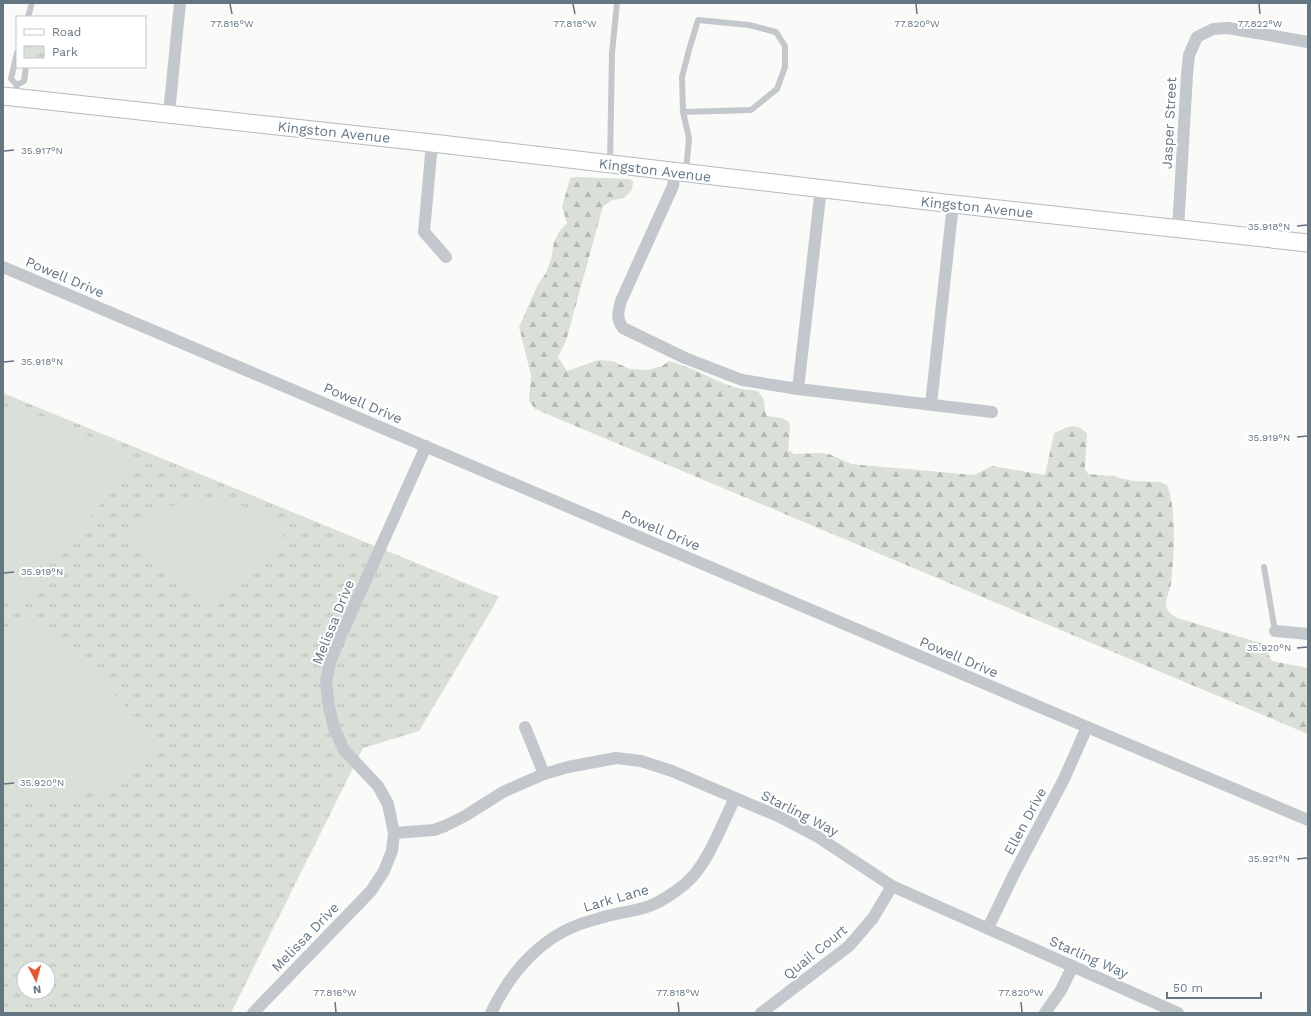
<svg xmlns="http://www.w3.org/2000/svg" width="1311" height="1016" font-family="'Work Sans',sans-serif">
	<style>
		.forest { fill: url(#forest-firs) }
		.park { fill: url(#park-tufts); fill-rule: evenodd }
		.garden { fill: #dadfd7 }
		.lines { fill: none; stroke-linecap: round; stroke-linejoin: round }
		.secondary-casing { stroke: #b3babf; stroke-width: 19 }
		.lane { stroke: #c3c8cc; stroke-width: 6 }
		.street { stroke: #c3c8cc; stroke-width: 12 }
		.secondary { stroke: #fff; stroke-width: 17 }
		.ticks { fill: none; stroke: #657683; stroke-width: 1.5 }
		.labels { text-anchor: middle; stroke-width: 4; stroke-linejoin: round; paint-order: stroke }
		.street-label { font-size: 14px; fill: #657683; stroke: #fff }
		.ticks-label { font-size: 10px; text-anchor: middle; fill: #657683; stroke: #fff; stroke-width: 4; stroke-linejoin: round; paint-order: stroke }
	</style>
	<defs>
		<pattern id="forest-firs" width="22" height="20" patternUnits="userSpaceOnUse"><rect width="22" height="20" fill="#dadfd7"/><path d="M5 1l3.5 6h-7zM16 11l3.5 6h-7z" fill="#b4b9b4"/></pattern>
		<pattern id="park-tufts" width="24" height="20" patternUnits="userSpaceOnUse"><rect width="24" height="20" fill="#dadfd7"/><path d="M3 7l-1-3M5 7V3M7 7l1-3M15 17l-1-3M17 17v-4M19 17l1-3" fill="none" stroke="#b4b9b4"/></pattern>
	</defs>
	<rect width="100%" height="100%" fill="#fafaf8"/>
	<path class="forest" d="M 576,177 L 629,179 L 633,181 L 632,190 L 624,198 L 613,200 L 603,206 L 566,341 L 558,357 L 567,371 L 598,360 L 612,361 L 630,369 L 648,370 L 662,366 L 669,361 C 692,367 711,379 733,387 C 741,389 750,390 758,391 L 764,400 L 765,410 L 767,416 L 782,418 L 789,422 L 790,428 L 788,450 L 794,454 L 820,453 L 829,454 L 851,464 L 974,475 L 992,466 L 1045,475 L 1054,433 C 1068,427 1076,421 1087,434 L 1085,469 L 1088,474 L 1112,476 L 1133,481 L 1160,482 L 1167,485 C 1177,508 1174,558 1171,584 C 1170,590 1166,598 1166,605 C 1166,611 1173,615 1177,618 L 1264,644 L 1267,647 L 1268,654 L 1272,661 L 1308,668 L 1308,734 L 535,409 L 529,401 L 531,375 L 519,327 L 538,284 L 546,273 L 551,259 L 554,242 L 560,230 L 567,223 L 562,207 L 570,178 Z"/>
	<path class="park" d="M 3,393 L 499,597 L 419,731 L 363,748 L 231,1013 L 3,1013 ZM 24,968 L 48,968 L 48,992 L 24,992 Z"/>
	<g class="garden">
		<path d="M 9,413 L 41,416 L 73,429 L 103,443 L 126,462 L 130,468 L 21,600 L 13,603 L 3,600 L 3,414 Z"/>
		<path d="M 187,499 C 229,499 253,503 284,534 L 215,609 L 209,609 L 202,605 L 130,539 L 136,530 L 149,516 Z"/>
		<path d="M 25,620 L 44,620 L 162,745 C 154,752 146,761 137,768 C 102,796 47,808 3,800 L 3,642 L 21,622 Z"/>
	</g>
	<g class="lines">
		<defs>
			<path id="secondary" d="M 3,96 L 432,143 L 953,204 L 1308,243"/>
		</defs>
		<use href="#secondary" class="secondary-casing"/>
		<g class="lane">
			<path d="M 28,17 L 32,3"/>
			<path d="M 17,85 L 11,79 L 17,53"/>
			<path d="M 15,96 L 17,85 L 24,81 L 26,67"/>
			<path d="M 683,112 L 751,110 L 777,89 L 785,67 L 785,46 L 776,32 L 749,25 L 698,20 L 689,50 L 682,77 L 683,112 L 689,138 L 686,172"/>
			<path d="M 610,163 L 612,53 L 617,3"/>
			<path d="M 1264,567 L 1275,631"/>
		</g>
		<g class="street">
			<path d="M 169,113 L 180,3"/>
			<path d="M 432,143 L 424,232 L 446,257"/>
			<path d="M 675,172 L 673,186 L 621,301 C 618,312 616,319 623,328 L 685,358 L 742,380 L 798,389 L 992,412"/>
			<path d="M 1178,229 L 1187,75 L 1189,55 L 1197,37 L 1213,29 L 1228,28 L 1308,42"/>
			<path d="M 3,267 L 1087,727 L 1308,820"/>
			<path d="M 798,389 L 821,188"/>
			<path d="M 931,404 L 953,204"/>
			<path d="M 1275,631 L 1308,634"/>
			<path d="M 525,727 L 544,774"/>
			<path d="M 394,833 L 434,830 L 445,826 L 465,816 L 503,792 L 544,774 L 568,767 L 616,758 L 641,761 L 672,771 L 780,817 L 818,837 L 892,886 L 1178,1013"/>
			<path d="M 988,928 L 1013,876 L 1064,779 L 1087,727"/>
			<path d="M 253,1013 L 371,891 L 384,871 L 392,851 L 394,833 L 388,804 L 378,786 L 344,750 L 334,728 L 329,707 L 326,682 L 330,662 L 339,640 L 426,446"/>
			<path d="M 491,1013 C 509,975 538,940 578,925 C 588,921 598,919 607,916 C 622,912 638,911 652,905 C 664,900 675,892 685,884 C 707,866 722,824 735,798"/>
			<path d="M 761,1013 L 849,946 L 873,918 L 892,886"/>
			<path d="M 1045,1013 L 1061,990 L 1073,966"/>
		</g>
		<use href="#secondary" class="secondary"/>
	</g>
	<path class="ticks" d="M 230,4 L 232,14M 573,4 L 575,14M 916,4 L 917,14M 1259,4 L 1260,14M 4,151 L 14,150M 1297,226 L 1307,225M 4,362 L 14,361M 1297,437 L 1307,436M 4,573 L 14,572M 1297,648 L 1307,647M 4,784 L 14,783M 1297,859 L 1307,858M 335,1002 L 336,1012M 678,1002 L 679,1012M 1021,1002 L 1022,1012"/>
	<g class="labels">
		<g class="street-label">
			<text transform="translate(1169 123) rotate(-87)" y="5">Jasper Street</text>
			<text transform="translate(334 132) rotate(6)" y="5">Kingston Avenue</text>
			<text transform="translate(655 170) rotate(7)" y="5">Kingston Avenue</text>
			<text transform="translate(977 207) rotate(6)" y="5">Kingston Avenue</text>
			<text transform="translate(65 277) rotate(23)" y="5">Powell Drive</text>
			<text transform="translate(363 403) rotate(23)" y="5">Powell Drive</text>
			<text transform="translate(661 530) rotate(23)" y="5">Powell Drive</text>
			<text transform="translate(333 622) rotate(-68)" y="5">Melissa Drive</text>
			<text transform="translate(959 657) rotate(23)" y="5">Powell Drive</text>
			<text transform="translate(800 813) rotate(27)" y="5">Starling Way</text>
			<text transform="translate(1025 821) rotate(-62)" y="5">Ellen Drive</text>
			<text transform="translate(616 898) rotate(-16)" y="5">Lark Lane</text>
			<text transform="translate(305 937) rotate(-46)" y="5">Melissa Drive</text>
			<text transform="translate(815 952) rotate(-39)" y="5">Quail Court</text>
			<text transform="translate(1089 957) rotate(24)" y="5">Starling Way</text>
		</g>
	</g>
	<g class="ticks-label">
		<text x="232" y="27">77.816°W</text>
		<text x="575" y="27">77.818°W</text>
		<text x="917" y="27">77.820°W</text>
		<text x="1260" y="27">77.822°W</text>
		<text x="42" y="154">35.917°N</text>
		<text x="1269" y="230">35.918°N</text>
		<text x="42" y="365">35.918°N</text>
		<text x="1269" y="441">35.919°N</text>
		<text x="42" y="575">35.919°N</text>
		<text x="1269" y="651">35.920°N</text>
		<text x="42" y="786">35.920°N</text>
		<text x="1269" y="862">35.921°N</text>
		<text x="335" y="996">77.816°W</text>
		<text x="678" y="996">77.818°W</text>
		<text x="1021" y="996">77.820°W</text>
	</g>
	<rect width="1311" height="1016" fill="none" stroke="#657683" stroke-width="8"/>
	<rect x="16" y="16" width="130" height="52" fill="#ffffff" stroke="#c1c8cd"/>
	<rect x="24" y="29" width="20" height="6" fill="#ffffff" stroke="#c1c8cd"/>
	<text x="52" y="36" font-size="12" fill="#657683">Road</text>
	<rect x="24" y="46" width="20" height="12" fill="url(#park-tufts)" stroke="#c1c8cd"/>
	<text x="52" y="56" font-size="12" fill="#657683">Park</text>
	<g transform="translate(36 980) rotate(174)"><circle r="19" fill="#ffffff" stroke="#c1c8cd"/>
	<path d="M0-3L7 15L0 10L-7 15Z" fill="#e4572e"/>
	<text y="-6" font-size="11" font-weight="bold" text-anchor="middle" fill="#657683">N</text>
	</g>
	<path d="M1167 992v6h94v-6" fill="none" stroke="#657683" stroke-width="2"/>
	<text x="1173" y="992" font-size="12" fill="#657683" stroke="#ffffff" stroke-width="3" paint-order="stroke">50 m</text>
</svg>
